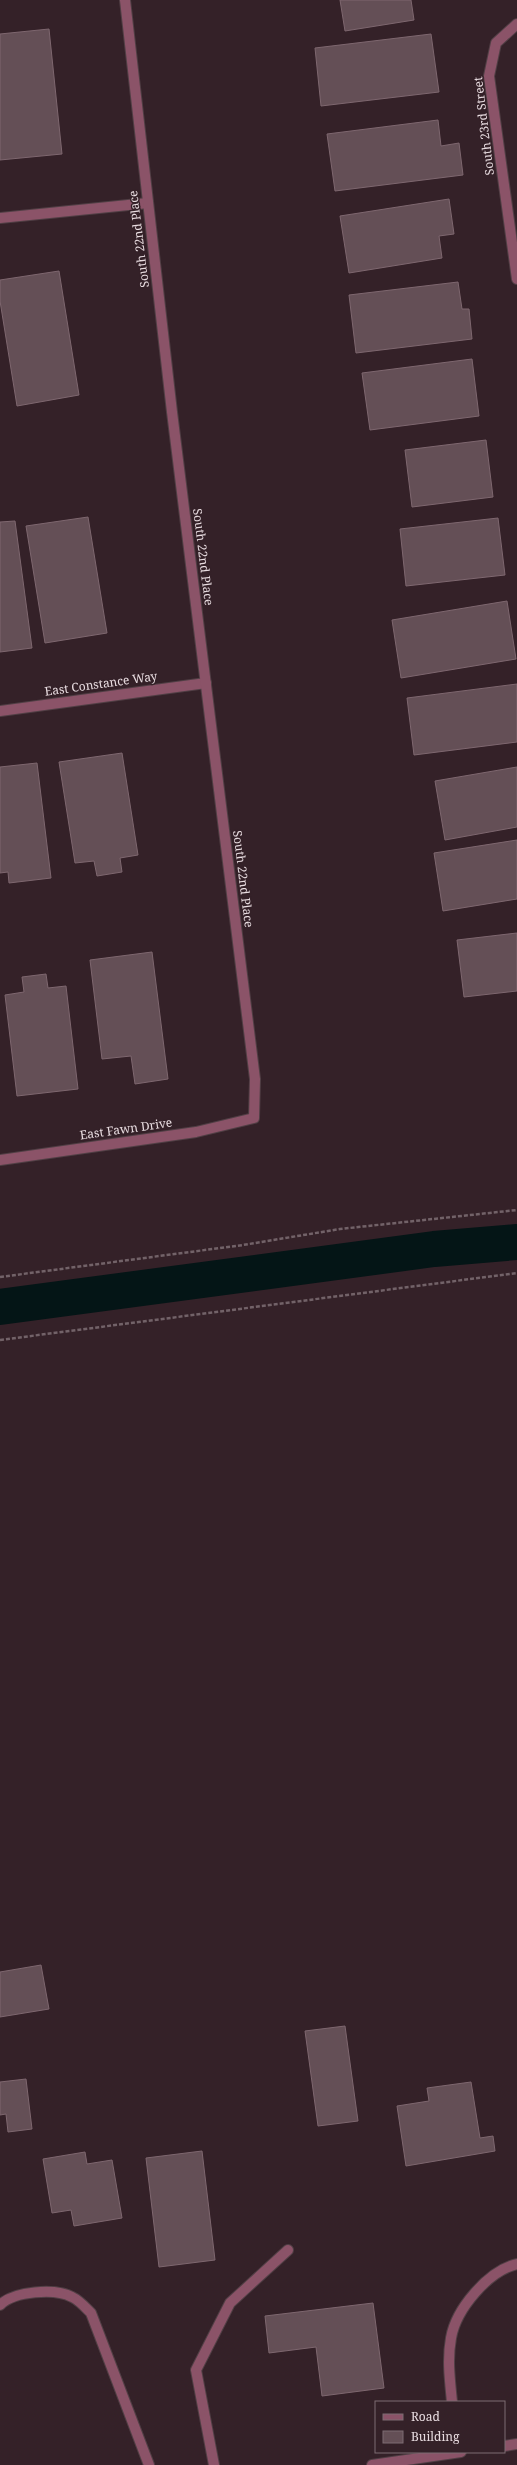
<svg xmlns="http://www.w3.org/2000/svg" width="517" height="2465" font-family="'Noto Serif',serif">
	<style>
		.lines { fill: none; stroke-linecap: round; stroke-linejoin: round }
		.canal { stroke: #041516; stroke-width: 36 }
		.building { fill: #644f56; stroke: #7e676f }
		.lane-casing { stroke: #513f45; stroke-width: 12 }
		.street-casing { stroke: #513f45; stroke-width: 12 }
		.path { stroke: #726268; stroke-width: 2.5; stroke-dasharray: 4 2; stroke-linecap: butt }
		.lane { stroke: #8b5368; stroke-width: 10 }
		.street { stroke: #8b5368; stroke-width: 10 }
		.labels { text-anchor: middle; stroke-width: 3; stroke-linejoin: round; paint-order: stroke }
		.street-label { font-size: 12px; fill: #e8dce0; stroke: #342128 }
	</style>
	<rect width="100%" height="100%" fill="#342128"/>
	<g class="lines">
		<path class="canal" d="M 0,1307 L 434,1249 L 517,1242"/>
	</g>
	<g class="building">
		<path d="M 340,0 L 411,0 L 414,20 L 345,31 Z"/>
		<path d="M 49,29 L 62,154 L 0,160 L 0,34 Z"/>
		<path d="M 431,34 L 439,92 L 321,106 L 315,48 Z"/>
		<path d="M 438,120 L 441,146 L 459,143 L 463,175 L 335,191 L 327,134 Z"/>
		<path d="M 449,199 L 454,234 L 439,236 L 442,258 L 349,273 L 340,216 Z"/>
		<path d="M 59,271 L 79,395 L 17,406 L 0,301 L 0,280 Z"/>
		<path d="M 458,282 L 462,309 L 469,309 L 472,339 L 356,353 L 349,295 Z"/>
		<path d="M 472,359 L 479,416 L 370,430 L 362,373 Z"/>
		<path d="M 486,440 L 493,497 L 412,507 L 405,450 Z"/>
		<path d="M 88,517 L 107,633 L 45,643 L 26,526 Z"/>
		<path d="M 498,518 L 505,575 L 406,586 L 400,529 Z"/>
		<path d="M 15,521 L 32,648 L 0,652 L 0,522 Z"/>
		<path d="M 507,601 L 516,659 L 401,678 L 392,620 Z"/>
		<path d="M 517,684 L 517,742 L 414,755 L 407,698 Z"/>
		<path d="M 122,753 L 138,855 L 120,858 L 122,872 L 97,876 L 94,861 L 75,863 L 59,762 Z"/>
		<path d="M 37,763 L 51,878 L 9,883 L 8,872 L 0,873 L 0,767 Z"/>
		<path d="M 517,767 L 517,827 L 445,840 L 435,781 Z"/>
		<path d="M 517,840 L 517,899 L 443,911 L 434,853 Z"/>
		<path d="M 517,933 L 517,991 L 464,997 L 457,940 Z"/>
		<path d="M 152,952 L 168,1079 L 135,1084 L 131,1056 L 102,1059 L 90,960 Z"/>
		<path d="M 46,974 L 48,988 L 66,986 L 78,1089 L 17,1096 L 5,995 L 24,992 L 22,977 Z"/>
		<path d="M 41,1965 L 49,2009 L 0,2017 L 0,1972 Z"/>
		<path d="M 345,2026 L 358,2121 L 318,2126 L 305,2031 Z"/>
		<path d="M 26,2079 L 32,2129 L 8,2132 L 6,2114 L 0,2115 L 0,2082 Z"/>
		<path d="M 471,2082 L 480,2138 L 493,2136 L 495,2151 L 406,2166 L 397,2106 L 429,2101 L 427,2088 Z"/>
		<path d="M 202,2151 L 215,2260 L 159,2267 L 146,2158 Z"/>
		<path d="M 85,2152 L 87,2164 L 112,2160 L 122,2218 L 74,2226 L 71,2210 L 52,2213 L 43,2159 Z"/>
		<path d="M 373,2303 L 384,2388 L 322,2396 L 316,2347 L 269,2353 L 265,2316 Z"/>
	</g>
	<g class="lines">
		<defs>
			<g id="lane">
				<path d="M 0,2305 C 14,2291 55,2288 72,2297 C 79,2300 86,2308 91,2313 L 149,2465"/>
				<path d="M 452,2402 C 450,2381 447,2360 451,2338 C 456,2309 488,2271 517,2264"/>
				<path d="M 214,2465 L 196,2370 L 230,2303 L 288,2250"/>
			</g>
			<g id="street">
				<path d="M 517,24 L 496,43 L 489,76 L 517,279"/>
				<path d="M 0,218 L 148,203"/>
				<path d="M 0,711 L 206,683"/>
				<path d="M 0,1160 L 196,1132 L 254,1118 L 255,1079 L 172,412 L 125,0"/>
				<path d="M 504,2446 L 517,2444"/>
				<path d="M 372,2465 L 461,2452"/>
			</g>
		</defs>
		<use href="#lane" class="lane-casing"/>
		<use href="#street" class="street-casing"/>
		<g class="path">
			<path d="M 0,1277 L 243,1245 L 340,1229 L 517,1210"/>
			<path d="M 0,1340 L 517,1273"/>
		</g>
		<use href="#lane" class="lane"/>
		<use href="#street" class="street"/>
	</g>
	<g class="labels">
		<g class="street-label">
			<text transform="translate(484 126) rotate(-97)" y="4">South 23rd Street</text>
			<text transform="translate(139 239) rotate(-97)" y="4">South 22nd Place</text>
			<text transform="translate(203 557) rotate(83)" y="4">South 22nd Place</text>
			<text transform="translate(101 684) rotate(-8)" y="4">East Constance Way</text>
			<text transform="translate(243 879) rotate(83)" y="4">South 22nd Place</text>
			<text transform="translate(126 1129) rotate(-8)" y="4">East Fawn Drive</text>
		</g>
	</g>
	<rect x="375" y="2401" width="130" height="52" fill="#342128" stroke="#7c6c72"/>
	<rect x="383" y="2414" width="20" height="6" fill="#8b5368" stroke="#7c6c72"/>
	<text x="411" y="2421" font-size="12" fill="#e8dce0">Road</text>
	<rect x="383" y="2431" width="20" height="12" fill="#644f56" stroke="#7c6c72"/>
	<text x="411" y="2441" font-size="12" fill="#e8dce0">Building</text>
</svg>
